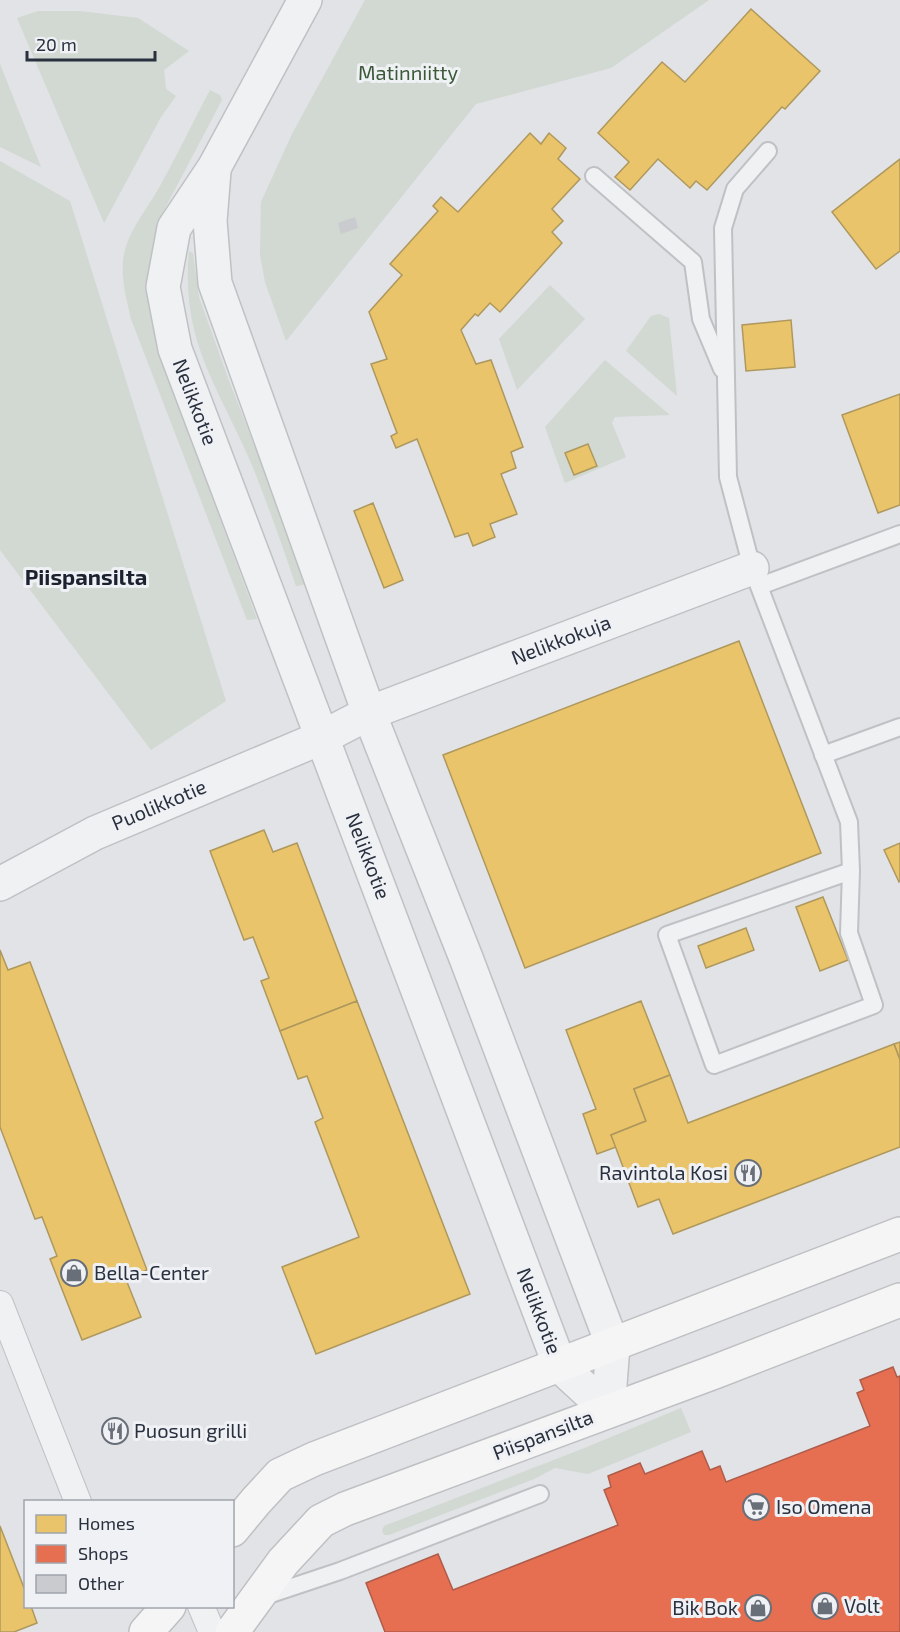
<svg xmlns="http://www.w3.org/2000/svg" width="900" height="1632" font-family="'Exo 2',sans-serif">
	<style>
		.green { fill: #d1d9d2 }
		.homes { fill: #e9c46a; stroke: #af985d; stroke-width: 1.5 }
		.shops { fill: #e76f51; stroke: #ae5c4b; stroke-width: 1.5 }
		.building { fill: #c9cbce }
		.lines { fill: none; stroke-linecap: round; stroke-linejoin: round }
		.service-casing { stroke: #bfc1c4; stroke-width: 20 }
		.pedestrian-casing { stroke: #bfc1c4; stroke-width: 28 }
		.minor-casing { stroke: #bfc1c4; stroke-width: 36 }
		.primary-casing { stroke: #bec0c3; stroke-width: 36 }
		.service { stroke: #f0f1f3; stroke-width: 16 }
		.pedestrian { stroke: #f0f1f3; stroke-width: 26 }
		.minor { stroke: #f0f1f3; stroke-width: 33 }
		.primary { stroke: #f5f5f6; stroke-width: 33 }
		.labels { text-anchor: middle; stroke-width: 6; stroke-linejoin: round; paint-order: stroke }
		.park-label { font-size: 20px; fill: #3c5937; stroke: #eff1f5 }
		.street-label { font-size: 20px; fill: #29303e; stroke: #eff1f5 }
		.poi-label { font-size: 20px; fill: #29303e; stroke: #eff1f5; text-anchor: start }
		.quarter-label { font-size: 22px; font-weight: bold; fill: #1b212f; stroke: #eff1f5 }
	</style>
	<rect width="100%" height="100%" fill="#e1e3e6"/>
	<g class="green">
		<path d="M 365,0 L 709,0 L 611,68 L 476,104 L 286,341 L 265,282 L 260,255 L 261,202 L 292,134 Z"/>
		<path d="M 38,11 L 80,11 L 138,18 L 189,51 L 164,70 L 166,89 L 176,96 L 161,117 L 104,223 L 17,18 Z"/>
		<path d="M 0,64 L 41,167 L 0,147 Z"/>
		<path d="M 210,90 L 220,95 L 222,100 L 162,214 L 152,249 L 149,298 L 155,335 L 165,369 L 257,619 L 247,620 L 131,319 C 126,297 119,272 125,250 C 130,230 145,211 156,193 C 175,160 192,124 210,90 Z"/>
		<path d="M 0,161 L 70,201 L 226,701 L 151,750 L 0,550 Z"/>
		<path d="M 189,251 L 193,253 L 199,297 L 228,378 L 307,581 L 303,585 L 296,586 C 283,547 269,508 254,470 C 221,390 180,344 189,251 Z"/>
		<path d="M 550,285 L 585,319 L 517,390 L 499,339 Z"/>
		<path d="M 659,314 L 669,318 L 677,396 L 626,351 L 651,316 Z"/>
		<path d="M 605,360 L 670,415 L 615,417 L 612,423 L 626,457 L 565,483 L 545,427 Z"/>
		<path d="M 681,1408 L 691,1432 L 588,1474 L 555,1468 L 534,1479 L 389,1535 L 384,1535 L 382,1531 L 384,1526 L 582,1449 Z"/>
	</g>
	<g class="homes">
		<path d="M 751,9 L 820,71 L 785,109 L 782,107 L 707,190 L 696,181 L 690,188 L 658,159 L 630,190 L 615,177 L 629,162 L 598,133 L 662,62 L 685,82 Z"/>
		<path d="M 530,133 L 541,144 L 549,133 L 566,148 L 558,159 L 580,179 L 552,209 L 563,221 L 552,232 L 562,243 L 500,312 L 490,303 L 478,316 L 475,314 L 461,330 L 476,364 L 491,360 L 523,447 L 511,452 L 516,468 L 501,474 L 517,514 L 490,524 L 495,537 L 473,546 L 468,533 L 455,537 L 417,439 L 396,448 L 391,436 L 397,433 L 371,364 L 387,359 L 369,312 L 402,275 L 390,264 L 438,211 L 433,206 L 441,197 L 458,212 Z"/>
		<path d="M 900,159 L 900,251 L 876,269 L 832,212 Z"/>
		<path d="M 791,320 L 795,367 L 746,371 L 742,325 Z"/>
		<path d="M 900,394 L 900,505 L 878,513 L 842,415 Z"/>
		<path d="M 588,444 L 597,466 L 574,475 L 565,453 Z"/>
		<path d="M 373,503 L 403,580 L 384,588 L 354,511 Z"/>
		<path d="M 739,641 L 821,853 L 525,968 L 443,755 Z"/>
		<path d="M 264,830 L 273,852 L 297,843 L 357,1001 L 280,1031 L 261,981 L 269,978 L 253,937 L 244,940 L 210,851 Z"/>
		<path d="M 900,843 L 900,881 L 899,882 L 884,850 Z"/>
		<path d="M 823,897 L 848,960 L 820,971 L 796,907 Z"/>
		<path d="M 746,928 L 754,950 L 706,968 L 698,946 Z"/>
		<path d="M 0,950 L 8,970 L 30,962 L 147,1270 L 140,1273 L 141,1276 L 127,1282 L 141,1317 L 82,1340 L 50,1259 L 57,1256 L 42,1217 L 35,1219 L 0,1127 Z"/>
		<path d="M 357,1001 L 470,1294 L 316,1354 L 282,1267 L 359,1237 L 315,1122 L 323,1118 L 307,1076 L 298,1079 L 280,1031 Z"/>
		<path d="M 641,1001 L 670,1075 L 634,1089 L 646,1121 L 611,1135 L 616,1147 L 597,1154 L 583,1114 L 596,1109 L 566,1030 Z"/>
		<path d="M 900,1042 L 900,1060 L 894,1044 Z"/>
		<path d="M 894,1044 L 900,1060 L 900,1147 L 673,1234 L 659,1199 L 638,1207 L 611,1135 L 646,1121 L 634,1089 L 670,1075 L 688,1123 Z"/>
		<path d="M 0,1526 L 26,1593 L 26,1606 L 31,1606 L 37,1623 L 14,1632 L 0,1632 Z"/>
	</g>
	<path class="shops" d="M 893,1367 L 897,1377 L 900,1376 L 900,1632 L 385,1632 L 366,1583 L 438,1554 L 453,1590 L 618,1525 L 604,1490 L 611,1487 L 608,1476 L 640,1463 L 645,1474 L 702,1451 L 710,1470 L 720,1466 L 726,1482 L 870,1426 L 857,1393 L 864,1390 L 860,1380 Z"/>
	<path class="building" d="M 355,217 L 358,228 L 341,234 L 338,223 Z"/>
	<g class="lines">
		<defs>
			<g id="service">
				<path d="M 768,151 L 735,189 L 723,228 L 728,477 L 752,568 L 849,822 L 851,871 L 667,935 L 714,1065 L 874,1005 L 849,933 L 851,871"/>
				<path d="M 594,176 L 693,262 L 701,319 L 722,369"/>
				<path d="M 760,586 L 900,534"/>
				<path d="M 823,755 L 900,727"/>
				<path d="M 262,1597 L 340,1571 L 540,1494"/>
			</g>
			<g id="pedestrian">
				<path d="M 0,1304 L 78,1502"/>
				<path d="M 201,1606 L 212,1632"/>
			</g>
			<g id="minor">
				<path d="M 305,0 L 214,168 L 174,228 L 163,287 L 175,349 L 560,1366 L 608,1410"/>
				<path d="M 214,171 L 210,221 L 215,283 L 369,713 L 466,958 L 613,1346 L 608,1410"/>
				<path d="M 0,884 L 95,833 L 323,737 L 369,713 L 752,568"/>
			</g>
			<g id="primary">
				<path d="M 232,1530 L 256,1501 L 280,1475 L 314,1459 L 900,1234"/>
				<path d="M 146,1632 L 169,1606"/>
				<path d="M 232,1632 L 283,1562 L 321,1521 L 345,1509 L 717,1371 L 900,1300"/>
			</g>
		</defs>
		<use href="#service" class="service-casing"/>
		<use href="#pedestrian" class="pedestrian-casing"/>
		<use href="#minor" class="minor-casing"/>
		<use href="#primary" class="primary-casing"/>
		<use href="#service" class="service"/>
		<use href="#pedestrian" class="pedestrian"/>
		<use href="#minor" class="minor"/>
		<use href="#primary" class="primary"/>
	</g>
	<defs>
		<symbol id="restaurant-ring" viewBox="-11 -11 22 22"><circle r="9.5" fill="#eff1f5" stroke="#696f79" stroke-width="1.5"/><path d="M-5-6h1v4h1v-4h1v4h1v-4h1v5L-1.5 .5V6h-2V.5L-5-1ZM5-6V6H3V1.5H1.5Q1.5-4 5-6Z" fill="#696f79"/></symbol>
		<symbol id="shop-ring" viewBox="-11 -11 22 22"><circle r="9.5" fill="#eff1f5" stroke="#696f79" stroke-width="1.5"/><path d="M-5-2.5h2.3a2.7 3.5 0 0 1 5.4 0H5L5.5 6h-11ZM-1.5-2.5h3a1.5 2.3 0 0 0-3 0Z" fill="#696f79"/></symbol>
		<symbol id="supermarket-ring" viewBox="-11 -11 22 22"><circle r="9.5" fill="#eff1f5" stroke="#696f79" stroke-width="1.5"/><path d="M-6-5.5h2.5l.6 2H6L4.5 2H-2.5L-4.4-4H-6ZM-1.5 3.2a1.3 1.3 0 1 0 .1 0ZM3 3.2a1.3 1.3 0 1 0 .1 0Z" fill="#696f79"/></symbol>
	</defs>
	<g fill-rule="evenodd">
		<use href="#restaurant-ring" x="733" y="1158" width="30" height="30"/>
		<use href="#shop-ring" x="59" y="1258" width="30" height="30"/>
		<use href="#restaurant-ring" x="100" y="1416" width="30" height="30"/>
		<use href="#supermarket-ring" x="741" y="1492" width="30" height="30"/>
		<use href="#shop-ring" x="810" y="1591" width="30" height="30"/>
		<use href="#shop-ring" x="743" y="1593" width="30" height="30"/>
	</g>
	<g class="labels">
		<g class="park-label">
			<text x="408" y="80">Matinniitty</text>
		</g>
		<g class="street-label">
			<text transform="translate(195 402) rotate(69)" y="7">Nelikkotie</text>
			<text transform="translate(561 640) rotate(-21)" y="7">Nelikkokuja</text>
			<text transform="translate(159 805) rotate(-23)" y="7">Puolikkotie</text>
			<text transform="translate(368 856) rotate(69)" y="7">Nelikkotie</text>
			<text transform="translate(539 1311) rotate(69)" y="7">Nelikkotie</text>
			<text transform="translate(543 1435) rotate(-21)" y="7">Piispansilta</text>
		</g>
		<g class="poi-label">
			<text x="728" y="1180" text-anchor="end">Ravintola Kosi</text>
			<text x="94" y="1280">Bella-Center</text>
			<text x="134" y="1438">Puosun grilli</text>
			<text x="776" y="1514">Iso Omena</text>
			<text x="844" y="1613">Volt</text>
			<text x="738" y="1615" text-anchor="end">Bik Bok</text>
		</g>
		<g class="quarter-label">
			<text x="86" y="585">Piispansilta</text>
		</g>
	</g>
	<rect x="24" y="1500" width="210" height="108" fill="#eff1f5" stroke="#a0a4ac" stroke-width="1.5"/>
	<rect x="36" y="1515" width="30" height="18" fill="#e9c46a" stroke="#a0a4ac" stroke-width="1.5"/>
	<text x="78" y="1530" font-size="18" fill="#29303e">Homes</text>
	<rect x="36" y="1545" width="30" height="18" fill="#e76f51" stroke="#a0a4ac" stroke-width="1.5"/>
	<text x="78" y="1560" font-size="18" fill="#29303e">Shops</text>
	<rect x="36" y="1575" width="30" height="18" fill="#c9cbce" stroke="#a0a4ac" stroke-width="1.5"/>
	<text x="78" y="1590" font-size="18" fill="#29303e">Other</text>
	<path d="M27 51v9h128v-9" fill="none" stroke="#29303e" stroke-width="3"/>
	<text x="36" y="51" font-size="18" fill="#29303e" stroke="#eff1f5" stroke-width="4.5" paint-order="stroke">20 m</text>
</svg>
